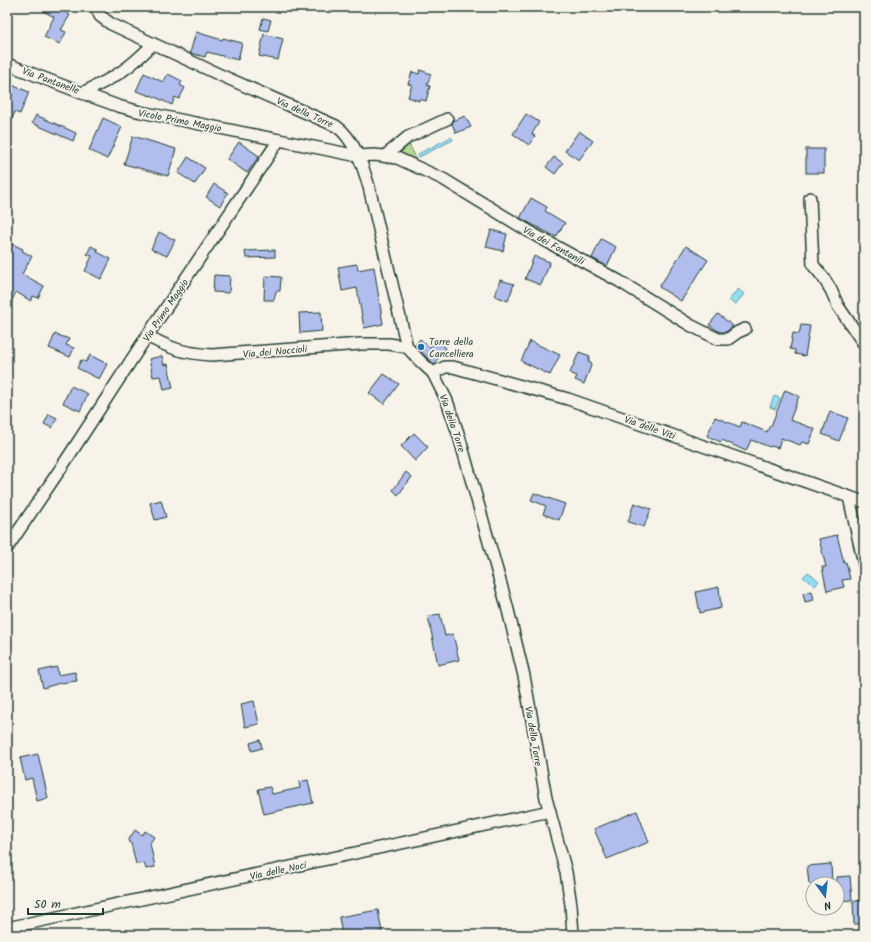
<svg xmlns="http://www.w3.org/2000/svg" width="871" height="942" font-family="Kalam,sans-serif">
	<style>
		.green { fill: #b4d792; stroke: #6a8a63 }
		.water { fill: #92ddf2; stroke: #649da6 }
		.building { fill: #b0bded; stroke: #1f3d34 }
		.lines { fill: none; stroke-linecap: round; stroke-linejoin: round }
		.minor-casing { stroke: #1f3d34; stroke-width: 14 }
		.minor { stroke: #f7f3e8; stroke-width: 11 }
		.poi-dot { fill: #1f6fb2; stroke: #f7f3e8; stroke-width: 1.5 }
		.labels { text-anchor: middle; stroke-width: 3.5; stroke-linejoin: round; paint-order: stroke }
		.street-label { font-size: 10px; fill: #1f3d34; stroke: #f7f3e8 }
		.poi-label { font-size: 10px; fill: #1f3d34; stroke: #f7f3e8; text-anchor: start }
	</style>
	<rect width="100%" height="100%" fill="#f7f3e8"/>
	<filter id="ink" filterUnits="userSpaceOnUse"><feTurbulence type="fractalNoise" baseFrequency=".025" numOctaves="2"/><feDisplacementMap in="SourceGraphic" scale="8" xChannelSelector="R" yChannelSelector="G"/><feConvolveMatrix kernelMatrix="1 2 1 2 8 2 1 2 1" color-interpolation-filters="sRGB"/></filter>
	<g filter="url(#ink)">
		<path class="green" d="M 409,144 L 416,158 L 415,159 L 399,152 L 399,151 Z"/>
		<g class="water">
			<path d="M 451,137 L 453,140 L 419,157 L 418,154 Z"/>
			<path d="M 738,289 L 744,294 L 735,305 L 729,300 Z"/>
			<path d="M 774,396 L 780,398 L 775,409 L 770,407 Z"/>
			<path d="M 808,572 L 819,581 L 815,586 L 803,577 Z"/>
		</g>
		<g class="building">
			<path d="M 36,7 L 69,7 L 66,13 L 70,15 L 61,30 L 66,32 L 60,44 L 44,37 L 54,17 Z"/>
			<path d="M 263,18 L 271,20 L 268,31 L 260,29 Z"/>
			<path d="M 196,32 L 222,40 L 223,38 L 242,43 L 238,60 L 207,52 L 205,57 L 190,53 Z"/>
			<path d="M 264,34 L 283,39 L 278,60 L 259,56 Z"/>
			<path d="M 420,70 L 431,74 L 427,85 L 430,86 L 426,101 L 419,99 L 419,101 L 408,97 L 412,85 L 408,84 L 412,72 L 419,74 Z"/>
			<path d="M 144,73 L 163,82 L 168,74 L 182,81 L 180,85 L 185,88 L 179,99 L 175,97 L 172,105 L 151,95 L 151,96 L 136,91 Z"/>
			<path d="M 7,83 L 29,92 L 20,114 L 15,112 L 7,130 Z"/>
			<path d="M 526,114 L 539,122 L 532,134 L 535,136 L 529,145 L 513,134 Z"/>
			<path d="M 36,115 L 76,133 L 73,141 L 32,123 Z"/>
			<path d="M 465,116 L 471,127 L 456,133 L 452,124 L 453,121 Z"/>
			<path d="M 103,118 L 122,127 L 107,159 L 89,150 Z"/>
			<path d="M 579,131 L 593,141 L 579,160 L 565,151 Z"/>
			<path d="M 133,136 L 176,149 L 168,176 L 124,164 Z"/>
			<path d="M 239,142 L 259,156 L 247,173 L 227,159 Z"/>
			<rect x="806" y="149" width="18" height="24"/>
			<path d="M 188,157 L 205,168 L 195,184 L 178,173 Z"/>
			<path d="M 554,157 L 563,163 L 555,174 L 546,167 Z"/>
			<path d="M 214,184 L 228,193 L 220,206 L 206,197 Z"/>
			<path d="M 531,198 L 547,207 L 545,211 L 565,223 L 556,237 L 520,218 Z"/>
			<path d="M 491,230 L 507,234 L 503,251 L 486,247 Z"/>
			<path d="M 159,232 L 175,240 L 167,256 L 151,249 Z"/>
			<path d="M 601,239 L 616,247 L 607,266 L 592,258 Z"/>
			<path d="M 12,244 L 23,249 L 22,251 L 32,256 L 22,274 L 44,286 L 38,298 L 33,296 L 31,301 L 16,292 L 7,310 L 7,254 Z"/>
			<path d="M 91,246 L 99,250 L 97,252 L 111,259 L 101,279 L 85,271 L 92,256 L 87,254 Z"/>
			<path d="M 686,246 L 708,260 L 681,301 L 659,287 Z"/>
			<path d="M 275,250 L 275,257 L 246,258 L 245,251 Z"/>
			<path d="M 534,256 L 550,262 L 541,285 L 525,279 Z"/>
			<path d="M 357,264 L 358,270 L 374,267 L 383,324 L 364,328 L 357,288 L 342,291 L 338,267 Z"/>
			<path d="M 214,275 L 230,276 L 229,293 L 213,292 Z"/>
			<path d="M 265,276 L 281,277 L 280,291 L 276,291 L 274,300 L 264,300 Z"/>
			<path d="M 500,280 L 514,284 L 508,301 L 495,296 Z"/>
			<path d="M 321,312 L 322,331 L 300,333 L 299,313 Z"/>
			<path d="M 718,314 L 733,326 L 726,332 L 720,332 L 709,325 Z"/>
			<path d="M 801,325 L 810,326 L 805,356 L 795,354 L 795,350 L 790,349 L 793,333 L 799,334 Z"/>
			<path d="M 55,334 L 69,339 L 66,345 L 74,348 L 70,357 L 49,348 Z"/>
			<path d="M 420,339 L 430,347 L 436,339 L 446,348 L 434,364 L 415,346 Z"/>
			<path d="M 530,341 L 560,355 L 550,375 L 521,361 Z"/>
			<path d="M 579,352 L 590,356 L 588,362 L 592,363 L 584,384 L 575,380 L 577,376 L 570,373 Z"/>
			<path d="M 90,355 L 107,364 L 99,379 L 77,368 L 81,360 L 86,362 Z"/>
			<path d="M 162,356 L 164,365 L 168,364 L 173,388 L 164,390 L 161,376 L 153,377 L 149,359 Z"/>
			<path d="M 384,374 L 399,384 L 384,404 L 369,393 Z"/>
			<path d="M 71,386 L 88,394 L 80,411 L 63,403 Z"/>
			<path d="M 785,390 L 799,396 L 790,420 L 815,429 L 809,444 L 802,442 L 800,445 L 781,438 L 778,448 L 771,446 L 770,447 L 751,440 L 746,451 L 722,440 L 721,442 L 707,436 L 715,417 L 740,427 L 742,422 L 767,432 L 770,425 L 771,426 Z"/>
			<path d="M 830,411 L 848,418 L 839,441 L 822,434 Z"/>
			<path d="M 49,414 L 57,418 L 52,428 L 44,424 Z"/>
			<path d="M 414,433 L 428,447 L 415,461 L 401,446 Z"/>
			<path d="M 406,472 L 412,477 L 398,495 L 393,490 Z"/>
			<path d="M 534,493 L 565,504 L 559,520 L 543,514 L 546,506 L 531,500 Z"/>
			<path d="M 161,500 L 166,517 L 155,520 L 150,503 Z"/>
			<path d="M 634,503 L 651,509 L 644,527 L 628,522 Z"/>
			<path d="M 837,535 L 844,563 L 846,562 L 850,579 L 842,580 L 844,587 L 827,591 L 822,567 L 826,567 L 819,539 Z"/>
			<path d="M 719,587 L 721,608 L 700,613 L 696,592 Z"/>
			<path d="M 812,591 L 814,600 L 805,602 L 803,593 Z"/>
			<path d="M 440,614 L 445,636 L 453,634 L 459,660 L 438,665 L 428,616 Z"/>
			<path d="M 57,667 L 58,675 L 75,672 L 77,681 L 60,683 L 43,688 L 39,671 Z"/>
			<path d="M 254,701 L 259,724 L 245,727 L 241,704 Z"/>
			<path d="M 260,740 L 262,748 L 252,751 L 250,743 Z"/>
			<path d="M 38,754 L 48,798 L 37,801 L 32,778 L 25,780 L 20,758 Z"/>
			<path d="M 308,780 L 313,803 L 264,814 L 258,789 L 270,787 L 272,794 L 300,788 L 299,782 Z"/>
			<path d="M 637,811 L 649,842 L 607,859 L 594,829 Z"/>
			<path d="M 135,830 L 142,835 L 145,831 L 154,837 L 150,843 L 155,867 L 146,869 L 144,863 L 136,864 L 131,843 L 128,841 Z"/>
			<path d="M 831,864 L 832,883 L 809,884 L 807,866 Z"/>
			<path d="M 850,876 L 852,900 L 837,901 L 837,877 Z"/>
			<path d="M 864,900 L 864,924 L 854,924 L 853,901 Z"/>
			<path d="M 378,910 L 382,932 L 366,935 L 342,935 L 339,917 Z"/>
		</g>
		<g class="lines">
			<defs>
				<g id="minor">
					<path d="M 96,7 L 100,16 L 111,24 L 218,74 L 336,126 C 354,138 363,166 369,187 L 407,347 L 420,361 L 433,373 L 447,401 L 459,436 L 507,606 L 524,676 L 546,798 L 566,872 L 571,905 L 573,935"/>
					<path d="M 7,64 L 82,93 C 114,78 129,69 153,44"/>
					<path d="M 82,93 L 118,106 L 141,112 L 358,156 L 375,155 L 397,158 L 443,179 L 535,235 L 619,281 L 690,325 L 718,339 L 728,339 L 738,332 L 745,329"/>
					<path d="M 385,156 L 408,137 L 447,119"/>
					<path d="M 810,198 L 813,265 L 823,277 L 831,290 L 838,306 L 864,344"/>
					<path d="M 147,336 C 172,349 183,353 212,355 L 361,344 L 389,344 L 407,347"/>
					<path d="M 433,373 L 445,367 L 453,367 L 568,399 L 864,502"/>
					<path d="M 849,497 L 864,564"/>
					<path d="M 7,548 L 65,462 L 147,336 L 279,140"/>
					<path d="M 7,928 L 550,811"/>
				</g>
			</defs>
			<use href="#minor" class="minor-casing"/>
			<use href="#minor" class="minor"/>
		</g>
	</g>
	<circle class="poi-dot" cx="421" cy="347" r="4"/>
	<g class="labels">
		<g class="street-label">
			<text transform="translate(51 80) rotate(20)" y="4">Via Pantanelle</text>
			<text transform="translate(305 112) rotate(24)" y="4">Via della Torre</text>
			<text transform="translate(180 120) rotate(11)" y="4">Vicolo Primo Maggio</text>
			<text transform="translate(554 245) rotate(29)" y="4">Via dei Fontanili</text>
			<text transform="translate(165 310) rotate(-56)" y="4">Via Primo Maggio</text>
			<text transform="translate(275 351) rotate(-5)" y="4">Via dei Noccioli</text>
			<text transform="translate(453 423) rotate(71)" y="4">Via della Torre</text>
			<text transform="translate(650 427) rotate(19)" y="4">Via delle Viti</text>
			<text transform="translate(534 736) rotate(80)" y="4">Via della Torre</text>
			<text transform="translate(278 870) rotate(-12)" y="4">Via delle Noci</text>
		</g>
		<g class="poi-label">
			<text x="429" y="345">Torre della<tspan x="429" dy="12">Cancelliera</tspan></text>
		</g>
	</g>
	<rect width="871" height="942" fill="none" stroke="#f7f3e8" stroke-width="24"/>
	<rect x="12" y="12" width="847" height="918" fill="none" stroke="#1f3d34" stroke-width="1.5" filter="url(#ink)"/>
	<g transform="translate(825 896) rotate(165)"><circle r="19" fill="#f7f3e8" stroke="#a1aaa0"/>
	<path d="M0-3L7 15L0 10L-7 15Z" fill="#1f6fb2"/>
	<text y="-6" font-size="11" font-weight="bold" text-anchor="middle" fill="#1f3d34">N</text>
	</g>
	<path d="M28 908v6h75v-6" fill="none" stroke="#1f3d34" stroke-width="2"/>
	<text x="34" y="908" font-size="12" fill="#1f3d34" stroke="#f7f3e8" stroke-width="3" paint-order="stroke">50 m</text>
</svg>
